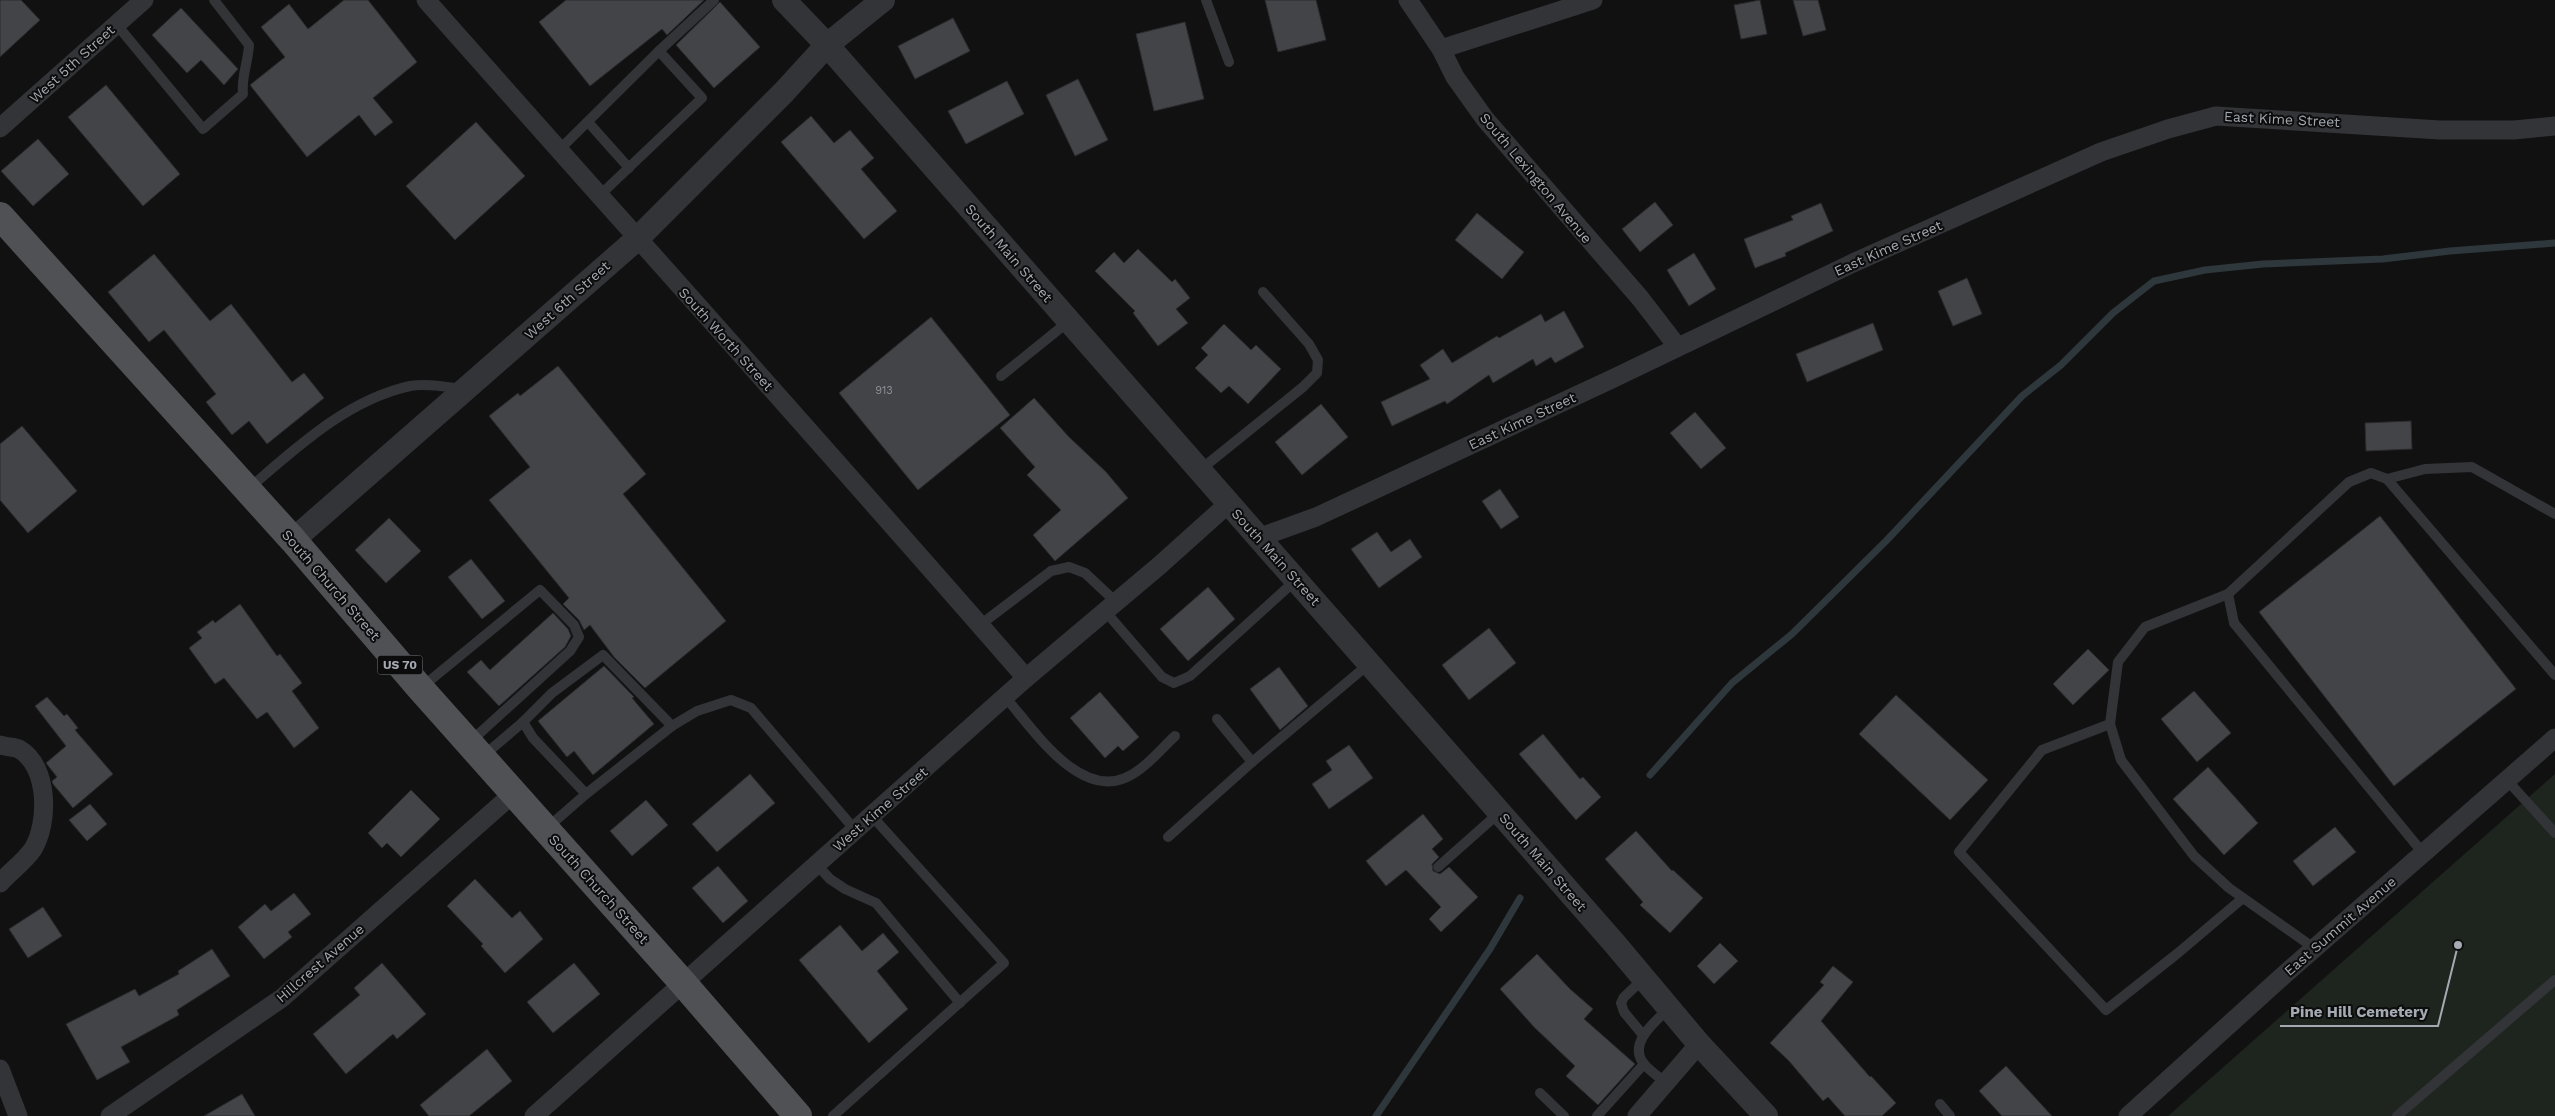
<svg xmlns="http://www.w3.org/2000/svg" width="2555" height="1116" font-family="'Work Sans',sans-serif">
	<style>
		.green { fill: #1e241e }
		.lines { fill: none; stroke-linecap: round; stroke-linejoin: round }
		.stream { stroke: #2e373b; stroke-width: 7 }
		.building { fill: #434447; stroke: #2b2b2e }
		.service { stroke: #323437; stroke-width: 10 }
		.minor { stroke: #323437; stroke-width: 19 }
		.tertiary { stroke: #323437; stroke-width: 24 }
		.primary { stroke: #4f5155; stroke-width: 28 }
		.labels { text-anchor: middle; stroke-width: 4; stroke-linejoin: round; paint-order: stroke }
		.number-label { font-size: 11px; fill: #8c9096 }
		.shield { fill: #0c0c0d; stroke: #767b80; stroke-width: 1 }
		.shield-label { font-size: 12px; font-weight: bold; fill: #a4aab1 }
		.street-label { font-size: 14px; fill: #a4aab1; stroke: #0c0c0d }
		.leader { fill: none; stroke: #a4aab1; stroke-width: 2 }
		.callout-dot { fill: #a4aab1; stroke: #0c0c0d; stroke-width: 2 }
		.callout-label { font-size: 15px; text-anchor: middle; font-weight: bold; fill: #a4aab1; stroke: #0c0c0d; stroke-width: 4; stroke-linejoin: round; paint-order: stroke }
	</style>
	<rect width="100%" height="100%" fill="#111112"/>
	<path class="green" d="M 2555,774 L 2555,1116 L 2168,1116 Z"/>
	<g class="lines">
		<g class="stream">
			<path d="M 1650,775 L 1732,683 L 1792,634 L 1887,540 L 2022,396 L 2061,365 L 2113,313 L 2154,281 L 2205,270 L 2263,264 L 2383,259 L 2450,251 L 2555,243"/>
			<path d="M 1376,1116 L 1490,949 L 1520,898"/>
		</g>
	</g>
	<g class="building">
		<path d="M 0,0 L 21,0 L 40,20 L 0,57 Z"/>
		<path d="M 344,0 L 368,0 L 417,62 L 373,98 L 393,122 L 375,136 L 359,115 L 307,157 L 250,85 L 285,57 L 261,27 L 289,4 L 308,29 Z"/>
		<path d="M 566,0 L 704,0 L 667,35 L 662,29 L 590,86 L 539,22 Z"/>
		<path d="M 1265,0 L 1316,0 L 1326,40 L 1278,52 Z"/>
		<path d="M 1760,0 L 1767,34 L 1741,39 L 1734,5 Z"/>
		<path d="M 1793,0 L 1818,0 L 1826,30 L 1803,36 Z"/>
		<path d="M 720,2 L 760,47 L 714,88 L 676,45 Z"/>
		<path d="M 181,8 L 238,69 L 224,85 L 201,60 L 187,73 L 152,35 Z"/>
		<path d="M 953,18 L 970,51 L 915,79 L 898,46 Z"/>
		<path d="M 1185,22 L 1204,99 L 1154,111 L 1136,34 Z"/>
		<path d="M 1078,79 L 1108,140 L 1075,156 L 1046,95 Z"/>
		<path d="M 1007,81 L 1024,114 L 966,144 L 948,111 Z"/>
		<path d="M 106,85 L 180,174 L 143,206 L 68,117 Z"/>
		<path d="M 811,116 L 834,143 L 850,130 L 874,158 L 861,169 L 897,211 L 864,239 L 781,142 Z"/>
		<path d="M 476,122 L 525,176 L 455,240 L 406,186 Z"/>
		<path d="M 38,139 L 69,174 L 33,206 L 1,171 Z"/>
		<path d="M 1655,202 L 1673,225 L 1640,252 L 1622,229 Z"/>
		<path d="M 1821,203 L 1833,231 L 1785,253 L 1786,256 L 1755,268 L 1744,239 L 1793,220 L 1791,216 Z"/>
		<path d="M 1477,213 L 1524,252 L 1502,279 L 1455,240 Z"/>
		<path d="M 1138,249 L 1172,282 L 1175,279 L 1190,298 L 1176,309 L 1188,323 L 1158,346 L 1133,313 L 1135,311 L 1095,271 L 1114,252 L 1124,263 Z"/>
		<path d="M 1694,253 L 1716,289 L 1689,306 L 1667,270 Z"/>
		<path d="M 154,254 L 210,321 L 231,304 L 292,382 L 304,373 L 324,398 L 267,444 L 249,421 L 232,435 L 206,402 L 216,394 L 164,330 L 149,342 L 108,292 Z"/>
		<path d="M 1967,278 L 1982,314 L 1953,326 L 1938,291 Z"/>
		<path d="M 1564,311 L 1584,347 L 1555,363 L 1551,357 L 1536,366 L 1533,359 L 1493,383 L 1489,375 L 1447,404 L 1445,401 L 1392,426 L 1381,402 L 1430,379 L 1420,365 L 1443,349 L 1452,363 L 1497,336 L 1499,338 L 1541,314 L 1545,322 Z"/>
		<path d="M 931,317 L 1010,415 L 918,490 L 839,393 Z"/>
		<path d="M 1873,323 L 1883,350 L 1807,382 L 1796,354 Z"/>
		<path d="M 1224,324 L 1251,350 L 1256,345 L 1281,369 L 1248,404 L 1229,386 L 1221,393 L 1195,368 L 1208,355 L 1201,348 Z"/>
		<path d="M 558,366 L 646,474 L 623,494 L 726,621 L 645,688 L 614,657 L 590,625 L 584,630 L 579,620 L 563,604 L 569,598 L 489,500 L 530,467 L 489,416 L 518,393 L 520,396 Z"/>
		<path d="M 1034,398 L 1068,436 L 1106,472 L 1128,498 L 1055,561 L 1033,535 L 1061,510 L 1027,475 L 1035,467 L 1000,428 Z"/>
		<path d="M 1321,404 L 1348,437 L 1302,475 L 1275,442 Z"/>
		<path d="M 1695,412 L 1726,448 L 1701,469 L 1670,433 Z"/>
		<path d="M 2411,421 L 2412,449 L 2366,451 L 2365,423 Z"/>
		<path d="M 22,426 L 77,491 L 28,533 L 0,500 L 0,444 Z"/>
		<path d="M 1500,489 L 1519,517 L 1501,529 L 1482,501 Z"/>
		<path d="M 2380,516 L 2516,689 L 2394,786 L 2259,612 Z"/>
		<path d="M 389,518 L 421,551 L 386,583 L 355,550 Z"/>
		<path d="M 1377,532 L 1391,552 L 1410,539 L 1422,557 L 1379,588 L 1351,549 Z"/>
		<path d="M 471,559 L 505,601 L 482,619 L 448,577 Z"/>
		<path d="M 1208,587 L 1235,619 L 1188,661 L 1160,629 Z"/>
		<path d="M 240,604 L 277,656 L 280,654 L 302,683 L 292,691 L 319,728 L 294,748 L 267,712 L 257,719 L 224,678 L 215,684 L 189,648 L 202,638 L 197,632 L 213,620 L 215,623 Z"/>
		<path d="M 553,613 L 568,629 L 571,636 L 565,647 L 499,706 L 467,672 L 481,660 L 490,670 Z"/>
		<path d="M 1489,628 L 1516,663 L 1469,700 L 1442,665 Z"/>
		<path d="M 2088,649 L 2109,670 L 2073,705 L 2053,684 Z"/>
		<path d="M 604,666 L 634,697 L 632,698 L 654,724 L 593,775 L 574,751 L 567,757 L 538,721 Z"/>
		<path d="M 1279,667 L 1308,706 L 1280,730 L 1250,689 Z"/>
		<path d="M 2194,691 L 2231,733 L 2197,762 L 2161,719 Z"/>
		<path d="M 1100,692 L 1139,737 L 1123,751 L 1118,746 L 1105,758 L 1070,718 Z"/>
		<path d="M 1896,695 L 1988,780 L 1950,820 L 1859,734 Z"/>
		<path d="M 47,697 L 64,716 L 67,714 L 78,728 L 75,730 L 113,774 L 73,808 L 53,784 L 52,781 L 57,777 L 46,763 L 66,746 L 35,706 Z"/>
		<path d="M 1543,734 L 1580,779 L 1583,777 L 1601,797 L 1576,820 L 1519,754 Z"/>
		<path d="M 1349,745 L 1373,778 L 1329,809 L 1312,784 L 1332,770 L 1326,761 Z"/>
		<path d="M 2208,767 L 2258,823 L 2224,855 L 2173,799 Z"/>
		<path d="M 750,774 L 775,803 L 717,852 L 692,824 Z"/>
		<path d="M 411,790 L 440,819 L 401,857 L 387,843 L 382,848 L 368,833 Z"/>
		<path d="M 646,800 L 668,825 L 632,856 L 610,831 Z"/>
		<path d="M 90,804 L 107,824 L 87,841 L 69,820 Z"/>
		<path d="M 1423,814 L 1443,839 L 1432,849 L 1439,857 L 1432,864 L 1433,871 L 1440,874 L 1449,867 L 1478,897 L 1441,932 L 1429,919 L 1441,907 L 1406,870 L 1386,886 L 1366,861 Z"/>
		<path d="M 2335,827 L 2356,852 L 2313,886 L 2293,861 Z"/>
		<path d="M 1636,831 L 1672,871 L 1673,870 L 1703,898 L 1670,933 L 1640,905 L 1643,902 L 1605,859 Z"/>
		<path d="M 718,866 L 748,901 L 723,923 L 692,888 Z"/>
		<path d="M 475,879 L 512,918 L 520,911 L 543,939 L 505,973 L 481,946 L 483,944 L 447,906 Z"/>
		<path d="M 294,893 L 311,914 L 288,932 L 292,937 L 264,959 L 238,927 L 265,904 L 271,911 Z"/>
		<path d="M 43,907 L 62,936 L 28,958 L 9,929 Z"/>
		<path d="M 840,925 L 862,951 L 883,933 L 899,952 L 877,971 L 908,1009 L 869,1043 L 799,960 Z"/>
		<path d="M 1720,943 L 1738,961 L 1714,984 L 1697,966 Z"/>
		<path d="M 212,949 L 230,976 L 177,1010 L 179,1015 L 121,1047 L 130,1062 L 97,1080 L 66,1024 L 135,989 L 139,996 L 179,974 L 178,971 Z"/>
		<path d="M 1537,954 L 1570,989 L 1593,1009 L 1584,1019 L 1635,1064 L 1598,1105 L 1566,1076 L 1575,1066 L 1534,1027 L 1500,989 Z"/>
		<path d="M 382,963 L 426,1014 L 397,1039 L 393,1034 L 346,1074 L 313,1034 L 360,995 L 354,988 Z"/>
		<path d="M 574,963 L 600,994 L 553,1033 L 527,1002 Z"/>
		<path d="M 1833,966 L 1853,982 L 1821,1021 L 1870,1077 L 1871,1076 L 1896,1103 L 1882,1116 L 1845,1116 L 1828,1097 L 1823,1101 L 1789,1061 L 1770,1043 L 1824,985 L 1820,982 Z"/>
		<path d="M 487,1049 L 512,1081 L 469,1116 L 429,1116 L 420,1105 Z"/>
		<path d="M 2006,1066 L 2052,1116 L 2002,1116 L 1979,1091 Z"/>
		<path d="M 242,1094 L 255,1116 L 204,1116 Z"/>
	</g>
	<g class="lines">
		<g class="service">
			<path d="M 1206,0 L 1229,62"/>
			<path d="M 117,25 L 203,129 L 243,94 C 241,77 248,63 249,45 L 214,0"/>
			<path d="M 659,51 L 714,0"/>
			<path d="M 588,122 L 629,168"/>
			<path d="M 559,150 L 659,51 L 702,98 L 599,196"/>
			<path d="M 1001,376 L 1069,321"/>
			<path d="M 1200,470 L 1303,387 L 1317,373 L 1318,360 L 1309,344 L 1263,292"/>
			<path d="M 2387,479 L 2425,469 L 2472,467 L 2555,514"/>
			<path d="M 247,490 C 295,449 346,400 410,386 C 428,383 445,387 463,389"/>
			<path d="M 2228,594 L 2234,623 L 2423,853"/>
			<path d="M 1105,611 L 1162,677 L 1174,683 L 1190,676 L 1296,580"/>
			<path d="M 980,625 L 1051,571 L 1069,567 L 1085,573 L 1116,602"/>
			<path d="M 422,687 L 540,590 L 574,625 L 579,637 L 570,651 L 470,742"/>
			<path d="M 1005,697 C 1032,727 1077,798 1125,778 C 1143,771 1160,750 1175,736"/>
			<path d="M 1217,719 L 1252,762"/>
			<path d="M 2110,724 L 2042,750 L 1959,852 L 2106,1010 L 2178,953 L 2243,898"/>
			<path d="M 672,726 L 697,711 L 731,700 L 751,708 L 856,831"/>
			<path d="M 482,757 L 523,722"/>
			<path d="M 2506,779 L 2555,833"/>
			<path d="M 547,828 L 586,794 L 672,726 L 603,655 L 552,693 L 523,722 L 533,738 L 586,794"/>
			<path d="M 1168,837 L 1252,762 L 1370,663"/>
			<path d="M 817,865 L 830,879 L 845,889 L 876,903 L 960,1003"/>
			<path d="M 1438,867 L 1500,812"/>
			<path d="M 2314,948 L 2229,888 L 2194,856 L 2121,760 L 2110,724 L 2118,662 L 2145,627 L 2228,594 L 2349,482 L 2371,473 L 2387,479 L 2555,675"/>
			<path d="M 1643,1035 L 1624,1012 L 1621,1003 L 1624,997 L 1644,978"/>
			<path d="M 1666,1083 C 1659,1077 1650,1071 1644,1064 C 1627,1043 1656,1021 1669,1008"/>
			<path d="M 1540,1093 L 1564,1116"/>
			<path d="M 1940,1104 L 1950,1116"/>
			<path d="M 833,1116 L 1004,963 L 872,816"/>
			<path d="M 1597,1116 L 1644,1064"/>
			<path d="M 2397,1116 L 2555,980"/>
		</g>
		<g class="minor">
			<path d="M 426,0 C 626,226 828,450 1026,678"/>
			<path d="M 1408,0 L 1441,49 L 1455,77 L 1485,119 L 1640,298 L 1677,346"/>
			<path d="M 1441,49 L 1593,0"/>
			<path d="M 0,128 L 144,0"/>
			<path d="M 1258,538 L 1316,517 L 1612,379 L 1853,263 L 2101,152 L 2168,129 L 2216,116 L 2440,130 L 2514,130 L 2555,126"/>
			<path d="M 0,745 C 6,747 14,747 19,749 C 49,766 49,823 33,849 C 25,861 10,872 0,883"/>
			<path d="M 0,1069 L 18,1116"/>
			<path d="M 110,1116 L 282,998 L 515,792"/>
			<path d="M 534,1116 L 1026,678 L 1160,565 L 1228,504"/>
			<path d="M 1637,1116 L 1699,1044"/>
			<path d="M 2128,1116 L 2285,974 L 2555,738"/>
		</g>
		<g class="tertiary">
			<path d="M 784,0 L 827,45 L 1615,944 L 1699,1044 L 1766,1116"/>
			<path d="M 293,540 L 637,239 L 784,92 L 827,45 L 883,0"/>
		</g>
		<path class="primary" d="M 0,216 L 293,540 L 420,688 L 683,983 L 798,1116"/>
	</g>
	<g class="labels">
		<g class="number-label">
			<text x="884" y="394">913</text>
		</g>
		<rect class="shield" x="377.5" y="655.5" width="45" height="19" rx="4"/>
		<g class="shield-label">
			<text x="400" y="669">US 70</text>
		</g>
		<g class="street-label">
			<text transform="translate(72 64) rotate(-42)" y="5">West 5th Street</text>
			<text transform="translate(2282 119) rotate(3)" y="5">East Kime Street</text>
			<text transform="translate(1536 178) rotate(50)" y="5">South Lexington Avenue</text>
			<text transform="translate(1888 248) rotate(-24)" y="5">East Kime Street</text>
			<text transform="translate(1009 253) rotate(49)" y="5">South Main Street</text>
			<text transform="translate(567 300) rotate(-42)" y="5">West 6th Street</text>
			<text transform="translate(726 339) rotate(48)" y="5">South Worth Street</text>
			<text transform="translate(1522 421) rotate(-25)" y="5">East Kime Street</text>
			<text transform="translate(1276 557) rotate(48)" y="5">South Main Street</text>
			<text transform="translate(331 585) rotate(49)" y="5">South Church Street</text>
			<text transform="translate(880 809) rotate(-41)" y="5">West Kime Street</text>
			<text transform="translate(1543 862) rotate(49)" y="5">South Main Street</text>
			<text transform="translate(599 889) rotate(48)" y="5">South Church Street</text>
			<text transform="translate(2340 926) rotate(-41)" y="5">East Summit Avenue</text>
			<text transform="translate(320 963) rotate(-41)" y="5">Hillcrest Avenue</text>
		</g>
	</g>
	<path class="leader" d="M2458 945L2438 1026H2280"/>
	<circle class="callout-dot" cx="2458" cy="945" r="5"/>
	<g class="callout-label">
		<text x="2359" y="1017">Pine Hill Cemetery</text>
	</g>
</svg>
